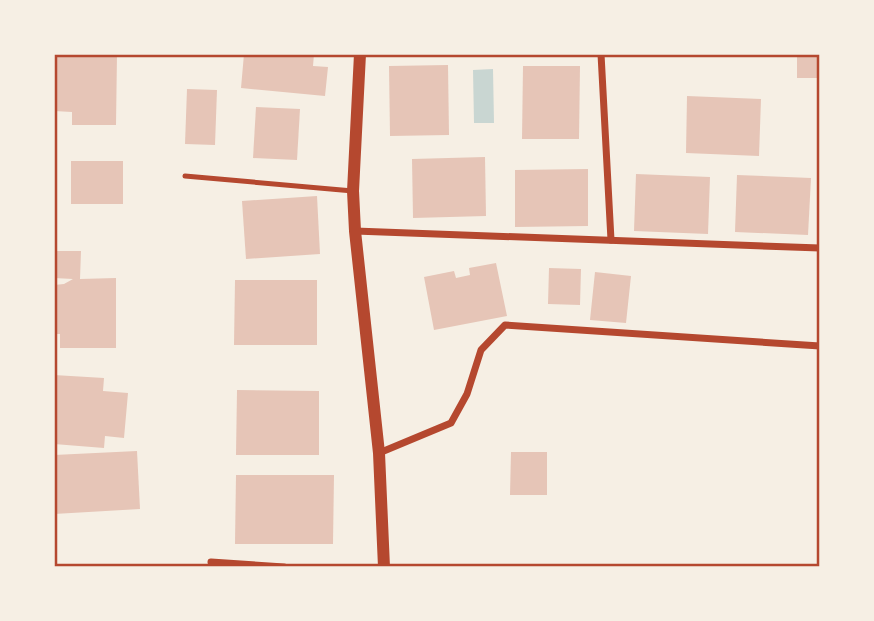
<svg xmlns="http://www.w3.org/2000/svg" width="874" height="621" font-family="Quicksand,sans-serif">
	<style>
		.water { fill: #c9d6d2 }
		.building { fill: #e6c5b7 }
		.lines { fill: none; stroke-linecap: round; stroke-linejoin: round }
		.service { stroke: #b5482f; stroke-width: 5 }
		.minor { stroke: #b5482f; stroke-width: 7 }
		.tertiary { stroke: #b5482f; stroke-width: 12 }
		.neatline { fill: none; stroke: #b5482f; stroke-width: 2.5 }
	</style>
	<rect width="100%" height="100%" fill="#f6efe4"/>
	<path class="water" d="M 493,69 L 494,123 L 474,123 L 473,70 Z"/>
	<g class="building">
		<path d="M 77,54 L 117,54 L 116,125 L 72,125 L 72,112 L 54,111 L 54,56 L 77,56 Z"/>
		<path d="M 244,54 L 314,54 L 313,66 L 328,67 L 325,96 L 241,88 Z"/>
		<rect x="797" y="54" width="23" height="24"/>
		<path d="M 448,65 L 449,135 L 390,136 L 389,66 Z"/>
		<path d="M 523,66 L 580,66 L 579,139 L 522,139 Z"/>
		<path d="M 187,89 L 217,90 L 215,145 L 185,144 Z"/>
		<path d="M 687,96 L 761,99 L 759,156 L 686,153 Z"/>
		<path d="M 256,107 L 300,109 L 297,160 L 253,158 Z"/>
		<path d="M 485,157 L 486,216 L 413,218 L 412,159 Z"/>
		<rect x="71" y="161" width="52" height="43"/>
		<path d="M 588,169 L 588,226 L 515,227 L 515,170 Z"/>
		<path d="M 636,174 L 710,177 L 708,234 L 634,231 Z"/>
		<path d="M 737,175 L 811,178 L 808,235 L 735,232 Z"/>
		<path d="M 317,196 L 320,254 L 246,259 L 242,201 Z"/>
		<path d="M 54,251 L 81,251 L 80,279 L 116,278 L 116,348 L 60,348 L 60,334 L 54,334 L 54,285 L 64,284 L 73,279 L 54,278 Z"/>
		<path d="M 496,263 L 507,316 L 434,330 L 424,277 L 454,271 L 456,278 L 470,275 L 469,268 Z"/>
		<path d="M 549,268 L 581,269 L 580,305 L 548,304 Z"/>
		<path d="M 595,272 L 631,276 L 626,323 L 590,320 Z"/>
		<path d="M 235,280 L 317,280 L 317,345 L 234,345 Z"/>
		<path d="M 54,375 L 104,378 L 103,391 L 128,393 L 124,438 L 105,436 L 104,448 L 54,444 Z"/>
		<path d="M 237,390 L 319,391 L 319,455 L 236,455 Z"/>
		<path d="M 137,451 L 140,509 L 54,514 L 54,455 Z"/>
		<path d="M 511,452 L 547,452 L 547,495 L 510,495 Z"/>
		<path d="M 236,475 L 334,475 L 333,544 L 235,544 Z"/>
	</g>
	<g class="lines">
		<path class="service" d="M 185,176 L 353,191"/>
		<g class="minor">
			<path d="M 601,54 L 611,240"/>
			<path d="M 355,231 L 820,248"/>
			<path d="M 379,453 L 451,423 L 467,394 L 481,350 L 505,325 L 820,346"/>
			<path d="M 211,562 L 284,567"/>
		</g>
		<path class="tertiary" d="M 360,54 L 353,191 L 355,231 L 379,453 L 384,567"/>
	</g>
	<rect width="874" height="621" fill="none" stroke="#f6efe4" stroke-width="112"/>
	<rect x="56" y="56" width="762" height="509" class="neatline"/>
</svg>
